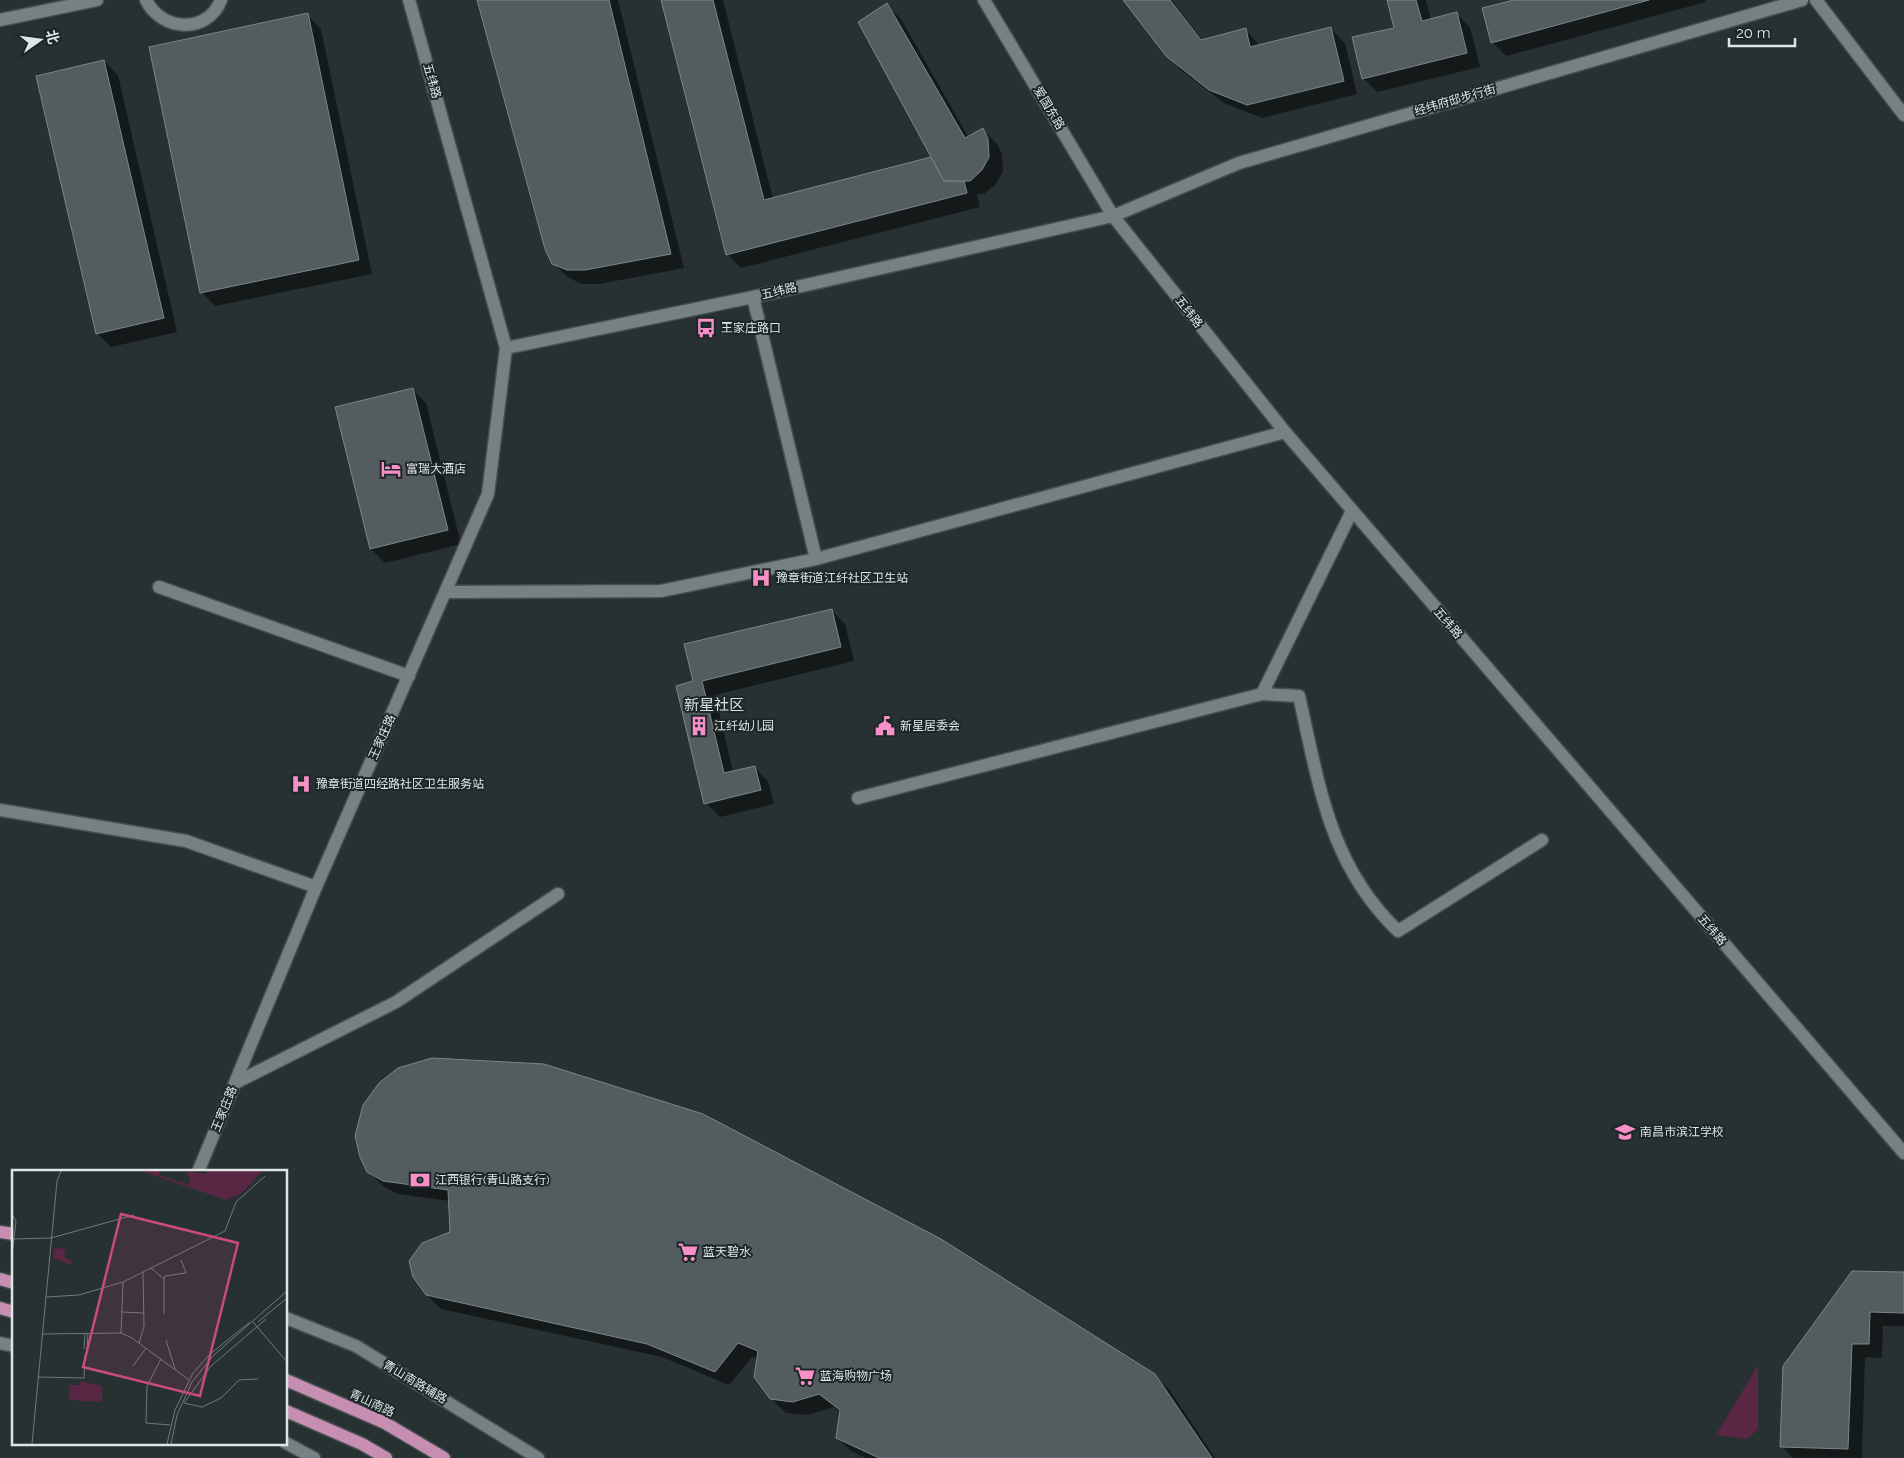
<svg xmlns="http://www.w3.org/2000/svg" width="1904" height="1458" font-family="Raleway,'Noto Sans SC',sans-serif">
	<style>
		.green { fill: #592643 }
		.shadow { fill: #0007 }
		.building { fill: #535d5f; stroke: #7b8688 }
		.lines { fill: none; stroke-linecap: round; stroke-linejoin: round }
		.street-casing { stroke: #464e4f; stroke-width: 15 }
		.secondary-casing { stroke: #464e4f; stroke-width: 15 }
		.primary-casing { stroke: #464e4f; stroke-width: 15 }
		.street { stroke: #758182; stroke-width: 12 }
		.secondary { stroke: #758182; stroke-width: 12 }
		.primary { stroke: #c68eb0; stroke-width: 12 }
		.labels { text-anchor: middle; stroke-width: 4; stroke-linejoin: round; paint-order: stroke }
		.street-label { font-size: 12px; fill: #dfe5e6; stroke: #1e2728 }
		.poi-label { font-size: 12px; fill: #dfe5e6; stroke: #1e2728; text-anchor: start }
		.quarter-label { font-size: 15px; fill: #d6e2e4; stroke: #1e2728 }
		.inset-road { fill: none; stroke: #71797a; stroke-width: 1 }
		.view { fill: #c94b7e; fill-opacity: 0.15; stroke: #c94b7e; stroke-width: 2.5 }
		.inset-edge { fill: none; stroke: #dfe5e6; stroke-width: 2.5 }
	</style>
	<rect width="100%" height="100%" fill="#273132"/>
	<path class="green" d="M 1758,1365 L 1758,1429 L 1747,1439 L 1716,1435 Z"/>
	<g class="shadow">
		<path d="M 478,0 L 618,0 L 684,268 L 599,284 L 581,284 L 568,277 L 553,263 Z"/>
		<path d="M 662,0 L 723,0 L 773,199 L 933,158 L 887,5 L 901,19 L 969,138 L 983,130 L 997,144 L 1002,154 L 1003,171 L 996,184 L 984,194 L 977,194 L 980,207 L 741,268 L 727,254 Z"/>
		<path d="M 1125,0 L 1172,0 L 1203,41 L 1245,29 L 1260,46 L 1331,29 L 1345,43 L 1357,94 L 1262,118 L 1224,103 L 1181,70 L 1167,55 Z"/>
		<path d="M 1389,0 L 1426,0 L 1431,20 L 1456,13 L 1470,27 L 1480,67 L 1377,92 L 1363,78 L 1396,29 Z"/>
		<path d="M 1518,0 L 1705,0 L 1706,2 L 1506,56 L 1492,42 Z"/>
		<path d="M 307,15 L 321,29 L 372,274 L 215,306 L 201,292 Z"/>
		<path d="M 104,61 L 118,75 L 177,332 L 111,347 L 97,333 Z"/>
		<path d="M 412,389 L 426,403 L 461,544 L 385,563 L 371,549 L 336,408 Z"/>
		<path d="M 831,610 L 845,624 L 854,661 L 715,695 L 733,772 L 754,767 L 768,781 L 774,804 L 720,817 L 706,803 L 695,682 Z"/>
		<path d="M 361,1156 L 1154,1375 L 1169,1389 L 1215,1458 L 866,1458 L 851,1451 L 837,1437 L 841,1413 L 834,1407 L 807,1415 L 786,1413 L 771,1399 L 758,1359 L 752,1357 L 729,1385 L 662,1357 L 441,1309 L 427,1295 L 451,1233 L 450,1201 L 398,1194 L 383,1186 L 368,1171 Z"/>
		<path d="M 1904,1274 L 1904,1326 L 1883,1326 L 1882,1358 L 1865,1357 L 1862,1458 L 1793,1458 L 1781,1446 L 1784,1366 Z"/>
	</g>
	<g class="building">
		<path d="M 477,0 L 609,0 L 671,254 L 585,270 L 567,270 L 552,264 L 545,249 Z"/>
		<path d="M 661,0 L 713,0 L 764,200 L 931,157 L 944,181 L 964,181 L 967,193 L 726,255 Z"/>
		<path d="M 1123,0 L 1170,0 L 1201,40 L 1246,28 L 1250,47 L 1331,27 L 1344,81 L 1247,105 L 1209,90 L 1166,56 Z"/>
		<path d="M 1387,0 L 1416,0 L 1422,21 L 1457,12 L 1467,53 L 1362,79 L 1352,37 L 1394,28 Z"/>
		<path d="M 1514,0 L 1649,0 L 1491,43 L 1482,8 Z"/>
		<path d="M 887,3 L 965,138 L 983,128 L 988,139 L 989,157 L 982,170 L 970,181 L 944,181 L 858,22 Z"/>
		<path d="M 308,13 L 359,260 L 200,293 L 149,47 Z"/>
		<path d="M 104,60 L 164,318 L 96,334 L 36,76 Z"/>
		<path d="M 413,388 L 448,530 L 370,549 L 335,407 Z"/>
		<path d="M 832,609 L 841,647 L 702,681 L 724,773 L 755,766 L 761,790 L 704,804 L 676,686 L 693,681 L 684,644 Z"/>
		<path d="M 432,1058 L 544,1064 L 703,1114 L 941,1239 L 1155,1374 L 1212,1458 L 879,1458 L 836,1438 L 840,1410 L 819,1394 L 793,1402 L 770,1399 L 754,1377 L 758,1351 L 738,1343 L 715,1372 L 647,1344 L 426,1295 L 413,1277 L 409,1261 L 422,1243 L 450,1232 L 448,1190 L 383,1181 L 367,1172 L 360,1157 L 355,1136 L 363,1105 L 379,1083 L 398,1068 Z"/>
		<path d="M 1852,1271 L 1904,1272 L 1904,1313 L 1870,1312 L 1869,1344 L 1852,1344 L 1848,1449 L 1780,1447 L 1783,1366 Z"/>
	</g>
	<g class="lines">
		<defs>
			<g id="street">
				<path d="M 146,0 C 161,31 207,35 221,0"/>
				<path d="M 0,20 L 97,0"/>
				<path d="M 1113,216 L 1239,163 L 1802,0"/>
				<path d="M 753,297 L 816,559"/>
				<path d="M 159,587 L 409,676"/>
				<path d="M 447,592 L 661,591 L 816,559 L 1285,432"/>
				<path d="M 1262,694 L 1299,696 C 1319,784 1329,865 1398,931 L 1542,840"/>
				<path d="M 858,798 L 1262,694 L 1352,511"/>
				<path d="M 0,810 L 186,841 L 316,887"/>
				<path d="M 235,1083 L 396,1002 L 558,894"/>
			</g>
			<g id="secondary">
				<path d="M 984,0 L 1113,216 L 1285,432 L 1904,1153"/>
				<path d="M 1816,0 L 1904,115"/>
				<path d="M 506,348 L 753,297 L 1113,216"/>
				<path d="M 198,1172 L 316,887 L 488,494 L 506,348 L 409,0"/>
				<path d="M 286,1318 L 356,1346 L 538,1458"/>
				<path d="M 0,1343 L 14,1346"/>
				<path d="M 286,1443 L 314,1458"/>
			</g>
			<g id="primary">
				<path d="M 0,1232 L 14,1234"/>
				<path d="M 0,1279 L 14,1283"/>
				<path d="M 0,1308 L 14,1312"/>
				<path d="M 286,1380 L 385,1423 L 444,1458"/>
				<path d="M 286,1411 L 362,1444 L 386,1458"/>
			</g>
		</defs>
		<use href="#street" class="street-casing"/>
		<use href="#secondary" class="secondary-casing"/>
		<use href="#primary" class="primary-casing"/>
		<use href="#street" class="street"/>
		<use href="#secondary" class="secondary"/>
		<use href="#primary" class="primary"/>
	</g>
	<defs>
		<symbol id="bus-bare" viewBox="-9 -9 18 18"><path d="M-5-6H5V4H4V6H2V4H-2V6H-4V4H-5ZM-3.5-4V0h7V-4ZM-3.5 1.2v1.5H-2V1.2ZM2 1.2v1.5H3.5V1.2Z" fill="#f98fc9" stroke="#1e2728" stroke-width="2.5" paint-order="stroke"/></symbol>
		<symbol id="hotel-bare" viewBox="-9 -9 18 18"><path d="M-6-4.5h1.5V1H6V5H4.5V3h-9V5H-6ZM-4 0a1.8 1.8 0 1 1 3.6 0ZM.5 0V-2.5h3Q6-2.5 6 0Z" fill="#f98fc9" stroke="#1e2728" stroke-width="2.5" paint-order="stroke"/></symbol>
		<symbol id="hospital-bare" viewBox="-9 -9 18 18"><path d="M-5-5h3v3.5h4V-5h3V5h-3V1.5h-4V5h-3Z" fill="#f98fc9" stroke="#1e2728" stroke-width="2.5" paint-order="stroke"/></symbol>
		<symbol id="building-bare" viewBox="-9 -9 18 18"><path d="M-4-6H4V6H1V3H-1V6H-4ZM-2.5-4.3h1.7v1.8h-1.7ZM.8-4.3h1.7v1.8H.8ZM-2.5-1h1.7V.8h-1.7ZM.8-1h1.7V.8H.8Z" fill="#f98fc9" stroke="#1e2728" stroke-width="2.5" paint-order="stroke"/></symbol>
		<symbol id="civic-bare" viewBox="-9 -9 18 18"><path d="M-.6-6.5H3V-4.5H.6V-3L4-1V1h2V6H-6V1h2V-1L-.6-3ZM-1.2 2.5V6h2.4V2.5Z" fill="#f98fc9" stroke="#1e2728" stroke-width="2.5" paint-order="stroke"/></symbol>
		<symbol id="school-bare" viewBox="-9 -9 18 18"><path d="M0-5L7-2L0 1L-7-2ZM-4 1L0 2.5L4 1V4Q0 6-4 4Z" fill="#f98fc9" stroke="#1e2728" stroke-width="2.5" paint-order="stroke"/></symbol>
		<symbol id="bank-bare" viewBox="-9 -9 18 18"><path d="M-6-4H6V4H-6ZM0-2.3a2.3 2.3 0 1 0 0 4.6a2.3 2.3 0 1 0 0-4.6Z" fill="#f98fc9" stroke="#1e2728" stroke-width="2.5" paint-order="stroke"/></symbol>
		<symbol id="supermarket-bare" viewBox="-9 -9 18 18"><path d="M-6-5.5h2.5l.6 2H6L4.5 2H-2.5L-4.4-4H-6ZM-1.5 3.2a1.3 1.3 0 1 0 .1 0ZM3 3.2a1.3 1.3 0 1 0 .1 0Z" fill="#f98fc9" stroke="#1e2728" stroke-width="2.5" paint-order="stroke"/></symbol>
	</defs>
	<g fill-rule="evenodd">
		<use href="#bus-bare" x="692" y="314" width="28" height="28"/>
		<use href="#hotel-bare" x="377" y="455" width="28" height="28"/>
		<use href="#hospital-bare" x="747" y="564" width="28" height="28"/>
		<use href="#building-bare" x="685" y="712" width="28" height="28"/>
		<use href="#civic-bare" x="871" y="712" width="28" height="28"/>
		<use href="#hospital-bare" x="287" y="770" width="28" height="28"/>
		<use href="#school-bare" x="1611" y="1118" width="28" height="28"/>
		<use href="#bank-bare" x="406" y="1166" width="28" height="28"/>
		<use href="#supermarket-bare" x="674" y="1238" width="28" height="28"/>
		<use href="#supermarket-bare" x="791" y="1362" width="28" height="28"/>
	</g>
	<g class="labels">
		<g class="street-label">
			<text transform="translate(432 81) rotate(74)" y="4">五纬路</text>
			<text transform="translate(1455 100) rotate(-16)" y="4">经纬府邸步行街</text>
			<text transform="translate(1049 108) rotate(59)" y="4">爱国东路</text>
			<text transform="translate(779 291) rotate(-13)" y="4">五纬路</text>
			<text transform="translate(1189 312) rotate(52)" y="4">五纬路</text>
			<text transform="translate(1448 623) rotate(49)" y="4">五纬路</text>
			<text transform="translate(382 737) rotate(-66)" y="4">王家庄路</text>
			<text transform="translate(1712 930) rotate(49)" y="4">五纬路</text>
			<text transform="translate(224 1109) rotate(-68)" y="4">王家庄路</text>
			<text transform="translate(415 1382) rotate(31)" y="4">青山南路辅路</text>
			<text transform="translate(372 1403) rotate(25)" y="4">青山南路</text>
		</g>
		<g class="poi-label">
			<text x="721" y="332">王家庄路口</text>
			<text x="406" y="473">富瑞大酒店</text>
			<text x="776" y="582">豫章街道江纤社区卫生站</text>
			<text x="714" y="730">江纤幼儿园</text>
			<text x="900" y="730">新星居委会</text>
			<text x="316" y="788">豫章街道四经路社区卫生服务站</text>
			<text x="1640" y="1136">南昌市滨江学校</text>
			<text x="435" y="1184">江西银行(青山路支行)</text>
			<text x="703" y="1256">蓝天碧水</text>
			<text x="820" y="1380">蓝海购物广场</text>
		</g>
		<g class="quarter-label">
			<text x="714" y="710">新星社区</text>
		</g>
	</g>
	<g transform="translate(12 1170)">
		<rect width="275" height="275" fill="#273132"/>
		<path d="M 129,1 L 148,1 L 147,5 L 177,15 L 178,7 L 174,4 L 177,1 L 192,4 L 196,1 L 250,1 L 230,23 L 214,30 ZM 42,78 L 53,79 L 52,87 L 60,91 L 59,95 L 41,88 ZM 68,211 L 90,216 L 90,232 L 57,230 L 57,215 L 68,215 Z" fill="#592643"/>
		<path class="inset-road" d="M 0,44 L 4,51 L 0,85M 0,69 L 39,68 L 122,45M 139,98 L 152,109 L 152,144M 152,109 L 153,106 L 174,103 L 169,90M 34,127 L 67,125 L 111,112 L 213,61 L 224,32 L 253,6M 110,142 L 132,143M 241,152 L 275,192M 246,152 L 275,128M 109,163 L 111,112M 30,164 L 109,163 L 120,168 L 177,210M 154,170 L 163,199M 127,173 L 132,156 L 131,102M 72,179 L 73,164M 75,179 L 76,164M 149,189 L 135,216 L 134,253 L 158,255M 121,196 L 134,178M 26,207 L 72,208 L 73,185M 172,233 L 190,237 L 209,228 L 227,210 L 246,209M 172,233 L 199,196 L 254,149M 20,274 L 45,11 L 49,1M 155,274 L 163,240 L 181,203 L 197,185 L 238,152M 159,274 L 165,245 L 180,212 L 202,185 L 275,121"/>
		<path class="view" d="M 109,44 L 226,73 L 188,226 L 71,197 Z"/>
		<rect width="275" height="275" class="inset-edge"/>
	</g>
	<g transform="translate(40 40) rotate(76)" stroke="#1e2728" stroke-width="4" paint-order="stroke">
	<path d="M0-4L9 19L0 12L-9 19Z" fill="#dfe5e6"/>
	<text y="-8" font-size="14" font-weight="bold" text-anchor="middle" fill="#dfe5e6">北</text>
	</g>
	<path d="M1729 38v8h66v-8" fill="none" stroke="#dfe5e6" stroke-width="2.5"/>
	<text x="1736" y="38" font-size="15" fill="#dfe5e6" stroke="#1e2728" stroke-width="4" paint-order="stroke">20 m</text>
</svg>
